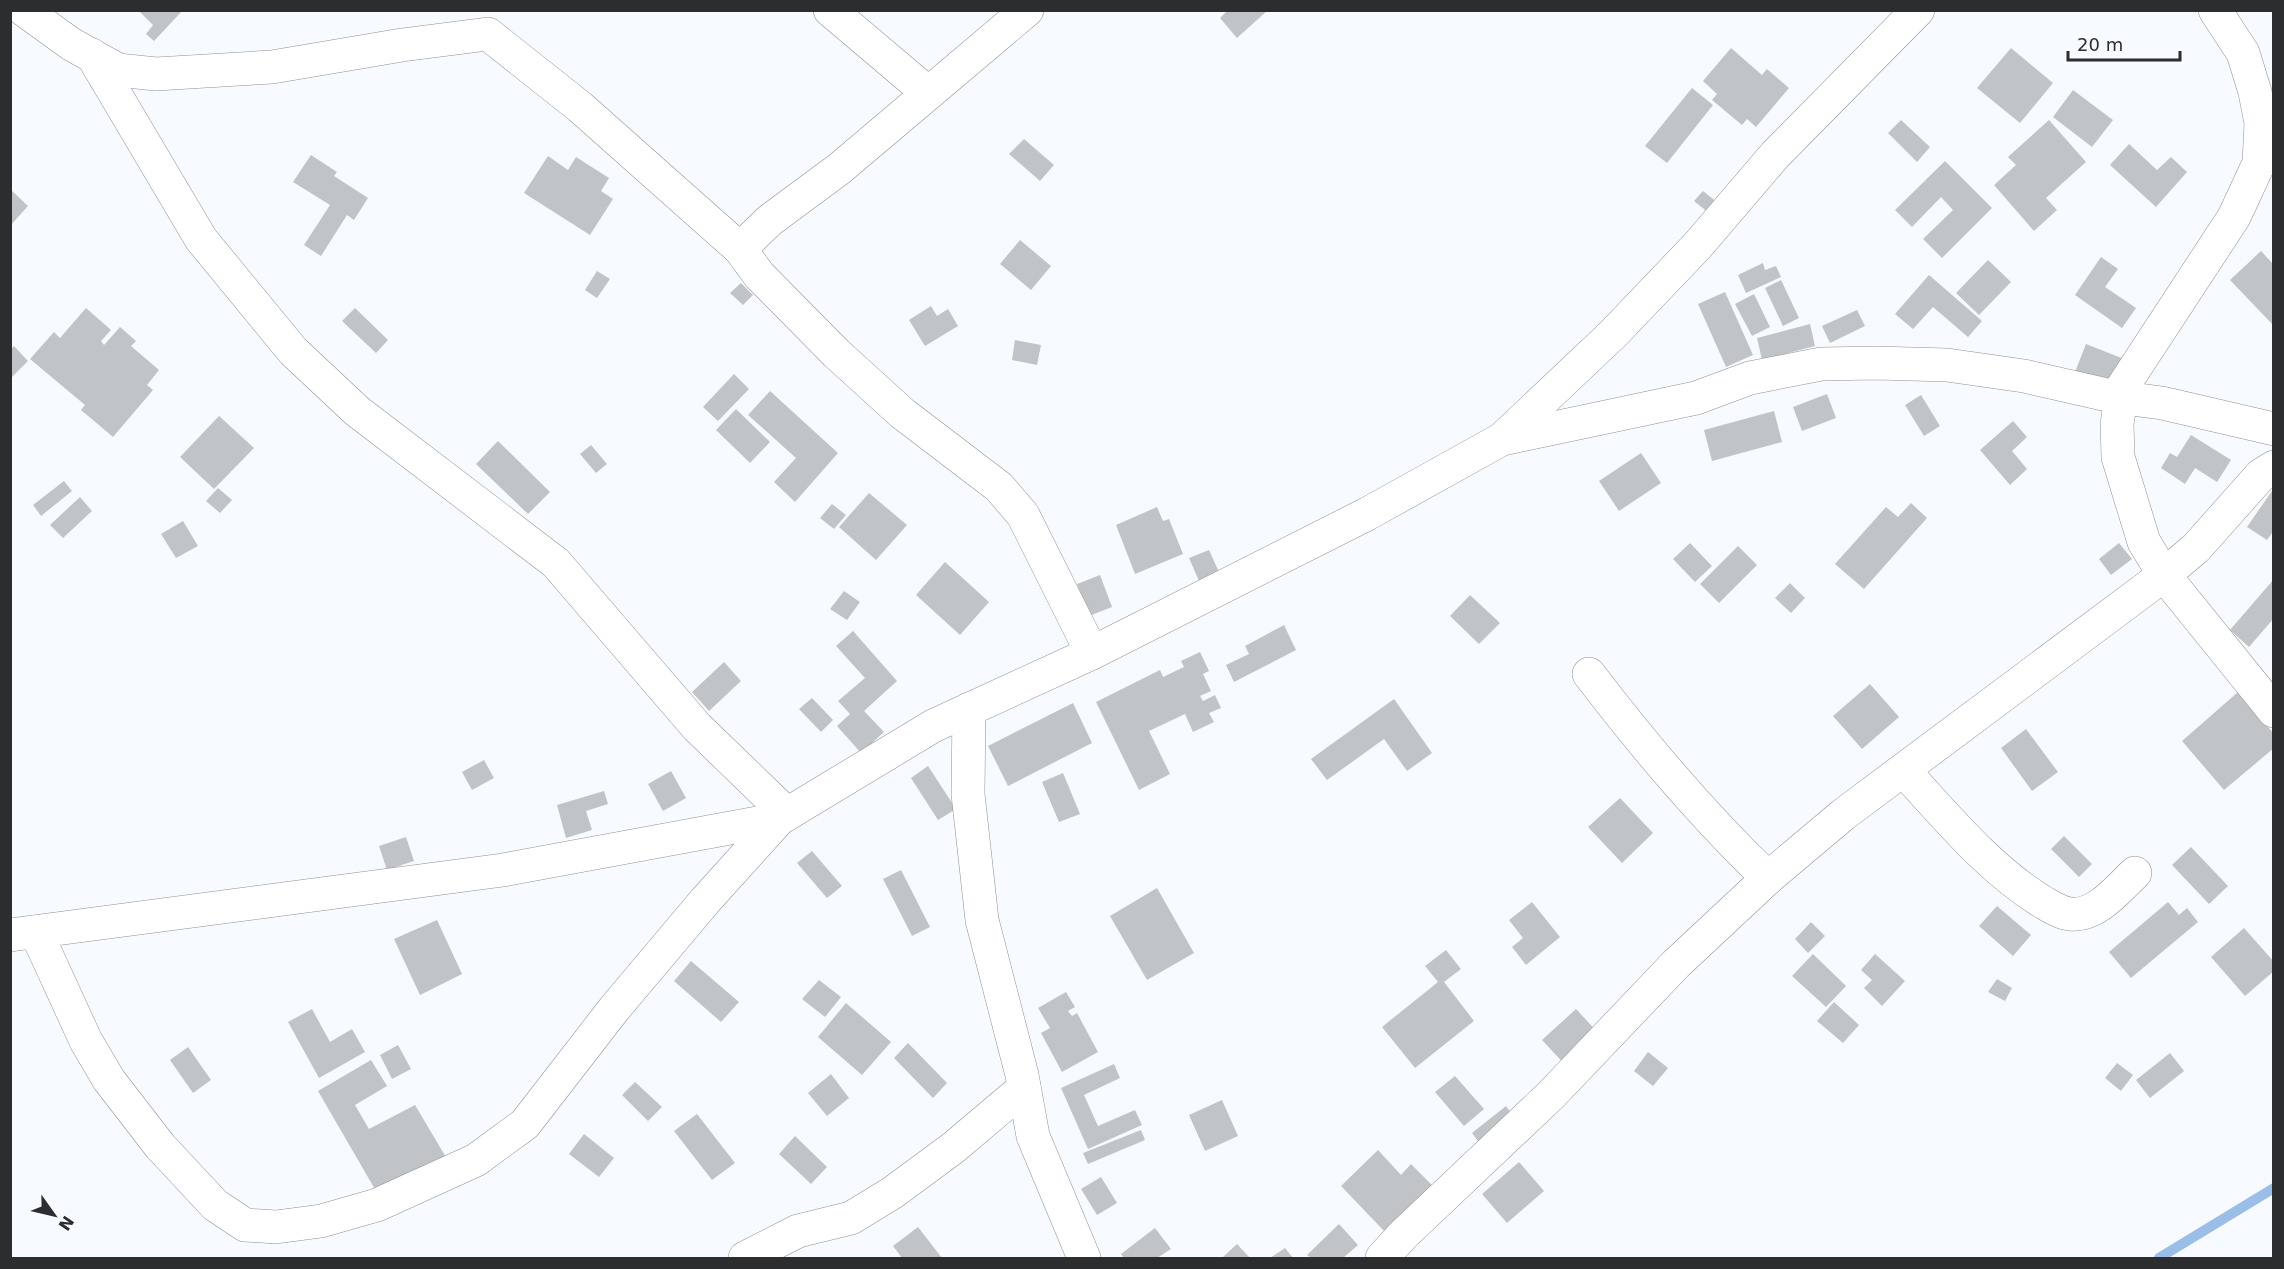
<svg xmlns="http://www.w3.org/2000/svg" width="2284" height="1269" font-family="'DejaVu Sans',sans-serif">
	<style>
		.lines { fill: none; stroke-linecap: round; stroke-linejoin: round }
		.stream { stroke: #9abee7; stroke-width: 10 }
		.building { fill: #c1c4c7 }
		.street-casing { stroke: #8e9194; stroke-width: 34 }
		.street { stroke: #fff; stroke-width: 33 }
	</style>
	<rect width="100%" height="100%" fill="#f7fafe"/>
	<g class="lines">
		<path class="stream" d="M 2159,1258 L 2274,1188"/>
	</g>
	<g class="building">
		<path d="M 138,10 L 183,10 L 154,41 L 146,34 L 153,25 Z"/>
		<path d="M 1228,10 L 1268,10 L 1237,38 L 1220,18 Z"/>
		<path d="M 1731,48 L 1762,75 L 1767,69 L 1789,88 L 1756,127 L 1747,119 L 1742,125 L 1712,100 L 1717,94 L 1703,81 Z"/>
		<path d="M 2011,48 L 2053,83 L 2020,123 L 1977,88 Z"/>
		<path d="M 1692,88 L 1713,105 L 1667,163 L 1645,146 Z"/>
		<path d="M 2073,90 L 2113,120 L 2092,147 L 2053,117 Z"/>
		<path d="M 1901,120 L 1930,147 L 1917,162 L 1888,133 Z"/>
		<path d="M 2049,120 L 2086,162 L 2046,198 L 2057,210 L 2034,231 L 1994,185 L 2016,165 L 2008,157 Z"/>
		<path d="M 1024,139 L 1054,165 L 1040,181 L 1009,154 Z"/>
		<path d="M 2129,144 L 2157,170 L 2171,157 L 2187,172 L 2156,207 L 2110,165 Z"/>
		<path d="M 311,155 L 337,172 L 334,176 L 368,198 L 354,220 L 347,215 L 321,256 L 304,245 L 330,205 L 293,182 Z"/>
		<path d="M 548,156 L 568,170 L 576,157 L 609,178 L 601,191 L 613,199 L 590,235 L 524,193 Z"/>
		<path d="M 1945,161 L 1992,208 L 1942,258 L 1923,239 L 1953,210 L 1941,197 L 1912,227 L 1895,210 Z"/>
		<path d="M 10,189 L 28,206 L 10,226 Z"/>
		<path d="M 1703,191 L 1718,203 L 1710,214 L 1694,201 Z"/>
		<path d="M 1020,240 L 1051,266 L 1031,290 L 1000,264 Z"/>
		<path d="M 2261,251 L 2274,265 L 2274,326 L 2230,280 Z"/>
		<path d="M 2101,257 L 2118,269 L 2105,287 L 2136,308 L 2122,328 L 2075,295 Z"/>
		<path d="M 1988,260 L 2011,282 L 1979,315 L 1956,293 Z"/>
		<path d="M 1763,263 L 1765,270 L 1776,266 L 1781,277 L 1746,293 L 1738,275 Z"/>
		<path d="M 597,271 L 610,279 L 597,298 L 585,290 Z"/>
		<path d="M 1929,275 L 1982,321 L 1968,337 L 1933,307 L 1913,329 L 1895,314 Z"/>
		<path d="M 1781,280 L 1799,318 L 1783,326 L 1765,288 Z"/>
		<path d="M 741,283 L 753,295 L 743,305 L 730,293 Z"/>
		<path d="M 1725,292 L 1753,355 L 1726,367 L 1698,304 Z"/>
		<path d="M 1754,294 L 1770,327 L 1752,336 L 1735,304 Z"/>
		<path d="M 931,306 L 937,316 L 948,309 L 958,326 L 925,346 L 909,320 Z"/>
		<path d="M 86,308 L 111,330 L 101,341 L 104,345 L 120,327 L 136,341 L 131,346 L 159,370 L 147,385 L 153,390 L 113,437 L 81,410 L 85,405 L 30,359 L 54,332 L 60,338 Z"/>
		<path d="M 355,308 L 388,340 L 376,353 L 342,321 Z"/>
		<path d="M 1857,310 L 1865,326 L 1830,343 L 1822,326 Z"/>
		<path d="M 1810,324 L 1815,346 L 1762,360 L 1757,338 Z"/>
		<path d="M 1015,340 L 1041,345 L 1037,365 L 1012,360 Z"/>
		<path d="M 2086,344 L 2129,361 L 2117,389 L 2075,372 Z"/>
		<path d="M 14,346 L 28,361 L 10,379 L 10,350 Z"/>
		<path d="M 734,374 L 749,389 L 718,421 L 703,407 Z"/>
		<path d="M 770,391 L 838,453 L 795,502 L 774,482 L 796,458 L 748,415 Z"/>
		<path d="M 1827,394 L 1836,418 L 1802,431 L 1793,407 Z"/>
		<path d="M 1921,395 L 1940,426 L 1924,436 L 1905,405 Z"/>
		<path d="M 736,409 L 770,442 L 750,463 L 716,430 Z"/>
		<path d="M 1774,411 L 1782,442 L 1712,461 L 1704,430 Z"/>
		<path d="M 219,416 L 254,448 L 214,489 L 180,457 Z"/>
		<path d="M 2013,421 L 2027,437 L 2012,451 L 2027,469 L 2010,485 L 1980,450 Z"/>
		<path d="M 2191,435 L 2231,460 L 2217,482 L 2195,468 L 2185,484 L 2161,468 L 2170,453 L 2177,457 Z"/>
		<path d="M 498,441 L 550,492 L 528,514 L 476,464 Z"/>
		<path d="M 591,445 L 607,464 L 596,473 L 580,454 Z"/>
		<path d="M 1641,453 L 1661,483 L 1619,511 L 1599,481 Z"/>
		<path d="M 64,481 L 72,491 L 41,516 L 33,505 Z"/>
		<path d="M 218,488 L 232,500 L 220,513 L 206,501 Z"/>
		<path d="M 2274,488 L 2274,530 L 2267,540 L 2247,527 Z"/>
		<path d="M 869,493 L 907,525 L 876,560 L 839,527 Z"/>
		<path d="M 80,497 L 92,511 L 63,538 L 50,525 Z"/>
		<path d="M 1911,503 L 1927,518 L 1864,589 L 1835,564 L 1886,507 L 1898,517 Z"/>
		<path d="M 832,504 L 846,515 L 834,529 L 820,518 Z"/>
		<path d="M 1157,507 L 1163,521 L 1169,519 L 1183,554 L 1135,574 L 1116,525 Z"/>
		<path d="M 183,521 L 198,546 L 176,558 L 161,534 Z"/>
		<path d="M 1690,543 L 1712,566 L 1695,582 L 1673,559 Z"/>
		<path d="M 2119,543 L 2132,559 L 2111,575 L 2099,559 Z"/>
		<path d="M 1738,546 L 1757,565 L 1719,603 L 1700,584 Z"/>
		<path d="M 1209,550 L 1219,572 L 1199,581 L 1189,558 Z"/>
		<path d="M 945,562 L 989,602 L 960,635 L 916,595 Z"/>
		<path d="M 1100,575 L 1112,607 L 1089,616 L 1077,584 Z"/>
		<path d="M 2274,579 L 2274,618 L 2249,647 L 2230,630 Z"/>
		<path d="M 1790,583 L 1805,598 L 1791,613 L 1775,598 Z"/>
		<path d="M 844,591 L 860,602 L 847,620 L 830,609 Z"/>
		<path d="M 1470,595 L 1500,623 L 1479,644 L 1450,616 Z"/>
		<path d="M 1284,625 L 1296,650 L 1234,682 L 1226,665 L 1249,654 L 1245,646 Z"/>
		<path d="M 853,631 L 897,681 L 864,711 L 884,732 L 861,753 L 837,726 L 850,714 L 838,701 L 865,678 L 836,646 Z"/>
		<path d="M 1200,652 L 1209,671 L 1203,674 L 1211,691 L 1200,696 L 1203,701 L 1215,695 L 1221,708 L 1209,713 L 1214,722 L 1193,732 L 1185,714 L 1149,731 L 1170,774 L 1139,790 L 1096,702 L 1160,670 L 1163,677 L 1184,667 L 1181,661 Z"/>
		<path d="M 724,662 L 741,681 L 709,711 L 692,692 Z"/>
		<path d="M 1870,684 L 1899,717 L 1862,749 L 1833,716 Z"/>
		<path d="M 2238,692 L 2274,734 L 2274,748 L 2224,790 L 2182,741 Z"/>
		<path d="M 812,698 L 833,720 L 821,732 L 799,709 Z"/>
		<path d="M 1394,699 L 1432,753 L 1407,771 L 1384,739 L 1327,780 L 1311,759 Z"/>
		<path d="M 1073,703 L 1092,743 L 1008,786 L 988,746 Z"/>
		<path d="M 2026,729 L 2058,772 L 2032,791 L 2001,748 Z"/>
		<path d="M 484,760 L 494,778 L 472,790 L 462,772 Z"/>
		<path d="M 928,766 L 956,809 L 938,820 L 911,778 Z"/>
		<path d="M 671,771 L 686,798 L 663,811 L 648,784 Z"/>
		<path d="M 1063,773 L 1080,814 L 1059,822 L 1042,782 Z"/>
		<path d="M 604,791 L 608,804 L 586,811 L 592,830 L 566,838 L 557,805 Z"/>
		<path d="M 1620,798 L 1653,833 L 1622,863 L 1588,827 Z"/>
		<path d="M 2064,836 L 2092,864 L 2079,877 L 2051,849 Z"/>
		<path d="M 406,837 L 414,861 L 387,870 L 379,846 Z"/>
		<path d="M 2191,847 L 2228,886 L 2209,904 L 2172,865 Z"/>
		<path d="M 812,851 L 842,886 L 827,898 L 797,863 Z"/>
		<path d="M 901,870 L 930,927 L 912,936 L 883,879 Z"/>
		<path d="M 1157,888 L 1194,953 L 1147,980 L 1110,916 Z"/>
		<path d="M 1532,902 L 1560,937 L 1526,965 L 1512,947 L 1523,938 L 1509,920 Z"/>
		<path d="M 2168,902 L 2179,915 L 2187,908 L 2198,922 L 2131,978 L 2109,952 Z"/>
		<path d="M 1997,906 L 2031,935 L 2013,956 L 1979,926 Z"/>
		<path d="M 437,920 L 462,974 L 420,995 L 394,939 Z"/>
		<path d="M 1811,922 L 1825,936 L 1808,953 L 1795,939 Z"/>
		<path d="M 2244,928 L 2274,962 L 2274,971 L 2245,996 L 2211,957 Z"/>
		<path d="M 1446,950 L 1461,969 L 1444,982 L 1474,1021 L 1415,1068 L 1382,1027 L 1438,982 L 1425,966 Z"/>
		<path d="M 1813,954 L 1846,986 L 1826,1007 L 1792,976 Z"/>
		<path d="M 1875,954 L 1905,981 L 1882,1006 L 1864,988 L 1872,980 L 1861,970 Z"/>
		<path d="M 691,961 L 739,1002 L 721,1022 L 674,981 Z"/>
		<path d="M 1997,979 L 2012,988 L 2005,1001 L 1988,992 Z"/>
		<path d="M 819,980 L 841,997 L 825,1017 L 802,999 Z"/>
		<path d="M 1066,992 L 1075,1007 L 1068,1011 L 1072,1016 L 1077,1013 L 1098,1052 L 1062,1072 L 1041,1033 L 1050,1028 L 1038,1008 Z"/>
		<path d="M 1834,1002 L 1859,1025 L 1843,1043 L 1817,1021 Z"/>
		<path d="M 846,1003 L 891,1042 L 862,1075 L 818,1037 Z"/>
		<path d="M 312,1009 L 330,1042 L 352,1029 L 365,1052 L 319,1078 L 288,1022 Z"/>
		<path d="M 1576,1009 L 1603,1038 L 1570,1070 L 1542,1040 Z"/>
		<path d="M 908,1043 L 947,1083 L 933,1098 L 894,1058 Z"/>
		<path d="M 398,1045 L 411,1069 L 392,1079 L 380,1055 Z"/>
		<path d="M 188,1047 L 211,1080 L 193,1093 L 170,1060 Z"/>
		<path d="M 1648,1052 L 1668,1068 L 1653,1086 L 1634,1071 Z"/>
		<path d="M 2170,1053 L 2184,1071 L 2150,1098 L 2136,1080 Z"/>
		<path d="M 371,1060 L 387,1086 L 355,1105 L 369,1129 L 415,1105 L 447,1159 L 413,1179 L 409,1172 L 376,1191 L 318,1091 Z"/>
		<path d="M 2117,1063 L 2133,1075 L 2121,1091 L 2105,1078 Z"/>
		<path d="M 1114,1064 L 1120,1078 L 1084,1095 L 1098,1126 L 1135,1110 L 1142,1125 L 1088,1149 L 1061,1088 Z"/>
		<path d="M 831,1074 L 849,1098 L 827,1116 L 808,1093 Z"/>
		<path d="M 1455,1076 L 1484,1109 L 1464,1126 L 1435,1092 Z"/>
		<path d="M 635,1082 L 662,1107 L 648,1121 L 622,1095 Z"/>
		<path d="M 1222,1100 L 1238,1136 L 1205,1151 L 1189,1115 Z"/>
		<path d="M 1506,1106 L 1517,1121 L 1483,1148 L 1472,1133 Z"/>
		<path d="M 697,1114 L 735,1163 L 712,1180 L 674,1131 Z"/>
		<path d="M 1141,1130 L 1145,1140 L 1088,1164 L 1083,1153 Z"/>
		<path d="M 584,1134 L 614,1158 L 599,1177 L 569,1154 Z"/>
		<path d="M 795,1136 L 827,1167 L 811,1184 L 779,1154 Z"/>
		<path d="M 1378,1150 L 1401,1175 L 1411,1164 L 1434,1187 L 1386,1233 L 1341,1186 Z"/>
		<path d="M 1519,1162 L 1544,1191 L 1507,1223 L 1482,1194 Z"/>
		<path d="M 1101,1177 L 1117,1203 L 1097,1215 L 1081,1189 Z"/>
		<path d="M 1339,1224 L 1358,1245 L 1343,1258 L 1311,1258 L 1307,1255 Z"/>
		<path d="M 918,1227 L 942,1258 L 902,1258 L 893,1246 Z"/>
		<path d="M 1155,1228 L 1171,1249 L 1157,1258 L 1124,1258 L 1121,1254 Z"/>
		<path d="M 1237,1244 L 1250,1258 L 1222,1258 Z"/>
		<path d="M 1285,1248 L 1293,1258 L 1270,1258 Z"/>
	</g>
	<g class="lines">
		<defs>
			<g id="street">
				<path d="M 24,10 L 71,44 L 118,70 L 156,74 L 272,67 L 402,45 L 488,34 L 580,107 L 740,249 L 759,275 L 836,353 L 902,413 L 999,487 L 1023,515 L 1092,653"/>
				<path d="M 830,10 L 928,93"/>
				<path d="M 92,55 L 201,239 L 293,351 L 357,411 L 556,563 L 697,727 L 787,814"/>
				<path d="M 740,249 L 770,220 L 839,169 L 1027,10"/>
				<path d="M 2116,397 L 2234,217 L 2259,163 L 2261,123 L 2255,92 L 2243,53 L 2215,10"/>
				<path d="M 2121,397 L 2117,424 L 2118,457 L 2144,542 L 2164,575 L 2274,711"/>
				<path d="M 1502,439 L 1696,398 L 1750,378 L 1821,364 L 1876,363 L 1947,365 L 2024,376 L 2116,397 L 2162,403 L 2274,429"/>
				<path d="M 1589,674 C 1644,746 1702,815 1768,878"/>
				<path d="M 969,709 L 968,794 L 982,920 L 1022,1075 L 1033,1136 L 1084,1258"/>
				<path d="M 1904,771 C 1947,817 1987,867 2041,901 C 2050,906 2060,913 2070,914 C 2096,917 2118,889 2135,873"/>
				<path d="M 36,932 L 86,1041 L 109,1080 L 160,1146 L 215,1205 L 245,1225 L 276,1227 L 321,1221 L 377,1205 L 476,1160 L 525,1124 L 614,1009 L 705,901 L 779,819"/>
				<path d="M 10,935 L 503,870 L 779,819 L 933,726 L 1092,653 L 1367,514 L 1502,439 L 1613,334 L 1698,245 L 1775,155 L 1918,10"/>
				<path d="M 745,1258 L 798,1231 L 851,1218 L 892,1193 L 953,1148 L 1024,1088"/>
				<path d="M 1382,1258 L 1403,1235 L 1551,1095 L 1676,964 L 1768,878 L 1844,814 L 2164,575 L 2196,548 L 2261,475 L 2274,467"/>
			</g>
		</defs>
		<use href="#street" class="street-casing"/>
		<use href="#street" class="street"/>
	</g>
	<rect width="2284" height="1269" fill="none" stroke="#2c2d2e" stroke-width="24"/>
	<g transform="translate(54 1215) rotate(124)" stroke="#f7fafe" stroke-width="4.5" paint-order="stroke">
	<path d="M0-4.5L10 22L0 15L-10 22Z" fill="#2c2d2e"/>
	<text y="-9" font-size="16" font-weight="bold" text-anchor="middle" fill="#2c2d2e">N</text>
	</g>
	<path d="M2068 51v9h112v-9" fill="none" stroke="#2c2d2e" stroke-width="3"/>
	<text x="2077" y="51" font-size="18" fill="#2c2d2e" stroke="#f7fafe" stroke-width="4.5" paint-order="stroke">20 m</text>
</svg>
